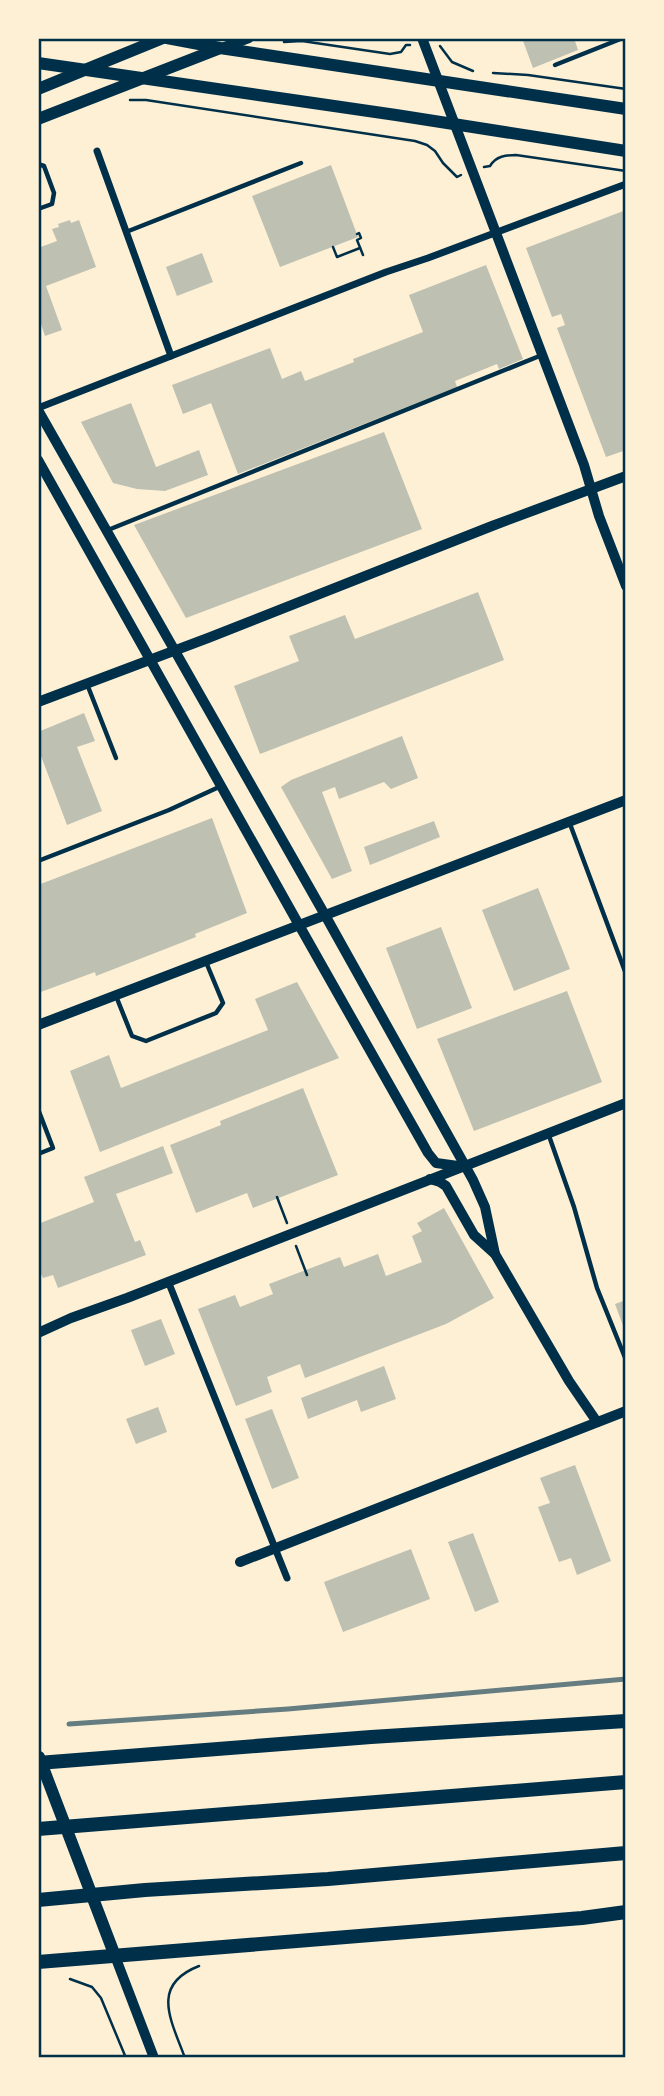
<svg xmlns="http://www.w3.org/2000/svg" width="664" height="2096" font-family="'PT Sans Narrow',sans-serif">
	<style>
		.building { fill: #bec0b2 }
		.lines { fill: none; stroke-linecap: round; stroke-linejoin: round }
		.path { stroke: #003049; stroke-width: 2.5 }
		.service { stroke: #003049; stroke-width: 4.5 }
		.minor { stroke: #003049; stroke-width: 7 }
		.tertiary { stroke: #003049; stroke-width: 10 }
		.secondary { stroke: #003049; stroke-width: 10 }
		.primary { stroke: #003049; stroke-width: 12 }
		.motorway { stroke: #003049; stroke-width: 14 }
		.rail { stroke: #657d81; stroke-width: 5 }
		.neatline { fill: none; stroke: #003049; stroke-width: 2.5 }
	</style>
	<rect width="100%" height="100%" fill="#fdf0d5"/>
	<g class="building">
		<path d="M 522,38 L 574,38 L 578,50 L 533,68 Z"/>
		<path d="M 331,165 L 358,237 L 280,267 L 252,196 Z"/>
		<path d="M 626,210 L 626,450 L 606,457 L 557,328 L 565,325 L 561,314 L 552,317 L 526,248 Z"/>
		<path d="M 70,220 L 71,223 L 79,220 L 96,267 L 46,286 L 62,330 L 45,336 L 38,315 L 38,248 L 57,241 L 52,229 L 59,227 L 58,224 Z"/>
		<path d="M 202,253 L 213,282 L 177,296 L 166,267 Z"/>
		<path d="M 486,265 L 523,359 L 499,369 L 497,364 L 455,381 L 457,387 L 238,474 L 211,403 L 183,414 L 172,385 L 270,348 L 282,379 L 301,371 L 305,381 L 354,362 L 353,359 L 423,332 L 409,295 Z"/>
		<path d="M 131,403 L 156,467 L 199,450 L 208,475 L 165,491 L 137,489 L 113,483 L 81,422 Z"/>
		<path d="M 384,432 L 422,529 L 186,618 L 134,525 Z"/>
		<path d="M 478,592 L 504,660 L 260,754 L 234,686 L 299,661 L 289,636 L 345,615 L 355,639 Z"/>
		<path d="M 84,713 L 95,741 L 77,747 L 102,811 L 67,825 L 38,748 L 38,732 Z"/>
		<path d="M 402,736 L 418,778 L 391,789 L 384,782 L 339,799 L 335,787 L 322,792 L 352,871 L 332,879 L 281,787 L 291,780 Z"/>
		<path d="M 212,818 L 247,913 L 195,934 L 196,937 L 96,976 L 95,972 L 38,993 L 38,885 Z"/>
		<path d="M 434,821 L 440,837 L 370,865 L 364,847 Z"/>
		<path d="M 538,888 L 570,969 L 514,991 L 482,910 Z"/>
		<path d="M 441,927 L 472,1008 L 417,1029 L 386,948 Z"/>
		<path d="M 297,982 L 339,1058 L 100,1152 L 70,1071 L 109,1055 L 121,1088 L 268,1030 L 255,999 Z"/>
		<path d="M 567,991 L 602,1082 L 474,1131 L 437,1039 Z"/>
		<path d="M 303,1088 L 338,1175 L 253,1208 L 247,1193 L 196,1213 L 170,1145 L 221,1125 L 220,1121 Z"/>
		<path d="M 163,1146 L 173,1173 L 116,1194 L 135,1242 L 140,1240 L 146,1255 L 58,1288 L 53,1275 L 43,1278 L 38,1268 L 38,1224 L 94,1202 L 84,1177 Z"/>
		<path d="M 444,1208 L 494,1298 L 446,1324 L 305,1378 L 300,1364 L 267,1377 L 272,1392 L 236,1406 L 198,1309 L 235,1295 L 240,1307 L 273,1294 L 269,1284 L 340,1257 L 344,1267 L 378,1254 L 386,1276 L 422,1262 L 412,1236 L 422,1231 L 417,1223 Z"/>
		<path d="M 626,1300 L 626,1331 L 625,1331 L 615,1304 Z"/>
		<path d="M 161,1319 L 175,1354 L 145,1366 L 131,1330 Z"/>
		<path d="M 384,1366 L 396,1399 L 361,1412 L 357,1400 L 308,1419 L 301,1398 Z"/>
		<path d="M 158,1407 L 167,1432 L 136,1444 L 126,1419 Z"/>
		<path d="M 272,1409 L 299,1478 L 272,1489 L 245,1419 Z"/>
		<path d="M 575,1465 L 611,1561 L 577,1575 L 571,1558 L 559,1562 L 538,1507 L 550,1503 L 540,1478 Z"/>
		<path d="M 473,1533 L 499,1602 L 475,1612 L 448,1542 Z"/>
		<path d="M 411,1549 L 430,1599 L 343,1632 L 324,1582 Z"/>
	</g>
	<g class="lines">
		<g class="path">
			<path d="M 284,42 L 302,41 L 390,54 L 401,52 L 406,45 L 410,45"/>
			<path d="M 440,46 L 452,62 L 473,71"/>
			<path d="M 493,73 L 528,75 L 626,89"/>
			<path d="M 130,100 L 146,100 L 415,141 L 427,145 L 435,151 L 443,163 L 457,177 L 461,175"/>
			<path d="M 484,167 L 490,166 C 496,156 506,155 516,155 L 626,171"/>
			<path d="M 357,234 L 359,233 L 361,238 L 357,240 L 363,255"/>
			<path d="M 333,247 L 337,257 L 360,248"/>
			<path d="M 277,1197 L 287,1223"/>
			<path d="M 296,1246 L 307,1275"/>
			<path d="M 70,1979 L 92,1987 L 101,1998 L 126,2058"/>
			<path d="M 185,2058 C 171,2020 150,1985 199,1966"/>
		</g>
		<g class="service">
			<path d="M 555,65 L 623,38"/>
			<path d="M 38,164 L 44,166 L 54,193 L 52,204 L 38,209"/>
			<path d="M 126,232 L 301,163"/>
			<path d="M 108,530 L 542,355"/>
			<path d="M 87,684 L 116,758"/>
			<path d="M 570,824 L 626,974"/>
			<path d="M 38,861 L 169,810 L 219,787"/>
			<path d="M 116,996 L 132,1036 L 146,1041 L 216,1013 L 223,1003 L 206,962"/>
			<path d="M 38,1109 L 53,1148 L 38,1154"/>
			<path d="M 548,1133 L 574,1207 L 597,1288 L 626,1360"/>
		</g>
		<g class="minor">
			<path d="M 97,151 L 171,356"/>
			<path d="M 38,408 L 386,272 L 428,258 L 626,184"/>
			<path d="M 168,1281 L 287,1578"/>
		</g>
		<g class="tertiary">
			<path d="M 422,38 L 584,465 L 599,516 L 626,586"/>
			<path d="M 38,702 L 208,638 L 492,526 L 626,476"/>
			<path d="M 325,915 L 473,1180 L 485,1207 L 495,1254"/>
			<path d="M 299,925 L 428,1153 L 436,1163 L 458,1166"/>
			<path d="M 430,1179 L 440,1182 L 446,1186 L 474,1235 L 495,1254 L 569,1381 L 597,1422"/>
			<path d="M 38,1333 L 71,1318 L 127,1298 L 626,1103"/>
			<path d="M 240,1562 L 626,1411"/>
		</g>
		<g class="secondary">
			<path d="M 222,48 L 249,38"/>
			<path d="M 38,410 L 325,915"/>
			<path d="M 38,460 L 299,925"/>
			<path d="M 38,1025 L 626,800"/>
			<path d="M 115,1956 L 154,2058"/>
		</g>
		<g class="primary">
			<path d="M 167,38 L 220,48 L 626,109"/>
			<path d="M 38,63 L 396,115 L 626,151"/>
			<path d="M 38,89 L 163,38"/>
			<path d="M 38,119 L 218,49"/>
			<path d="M 39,1757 L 115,1956"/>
		</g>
		<g class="motorway">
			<path d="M 38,1763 L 371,1737 L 626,1721"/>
			<path d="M 38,1829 L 626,1782"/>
			<path d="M 38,1900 L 145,1890 L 328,1879 L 626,1853"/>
			<path d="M 38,1962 L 582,1918 L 626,1912"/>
		</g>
		<path class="rail" d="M 69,1724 L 288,1709 L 626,1679"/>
	</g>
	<rect width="664" height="2096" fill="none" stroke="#fdf0d5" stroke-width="80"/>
	<rect x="40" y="40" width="584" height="2016" class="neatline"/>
</svg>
